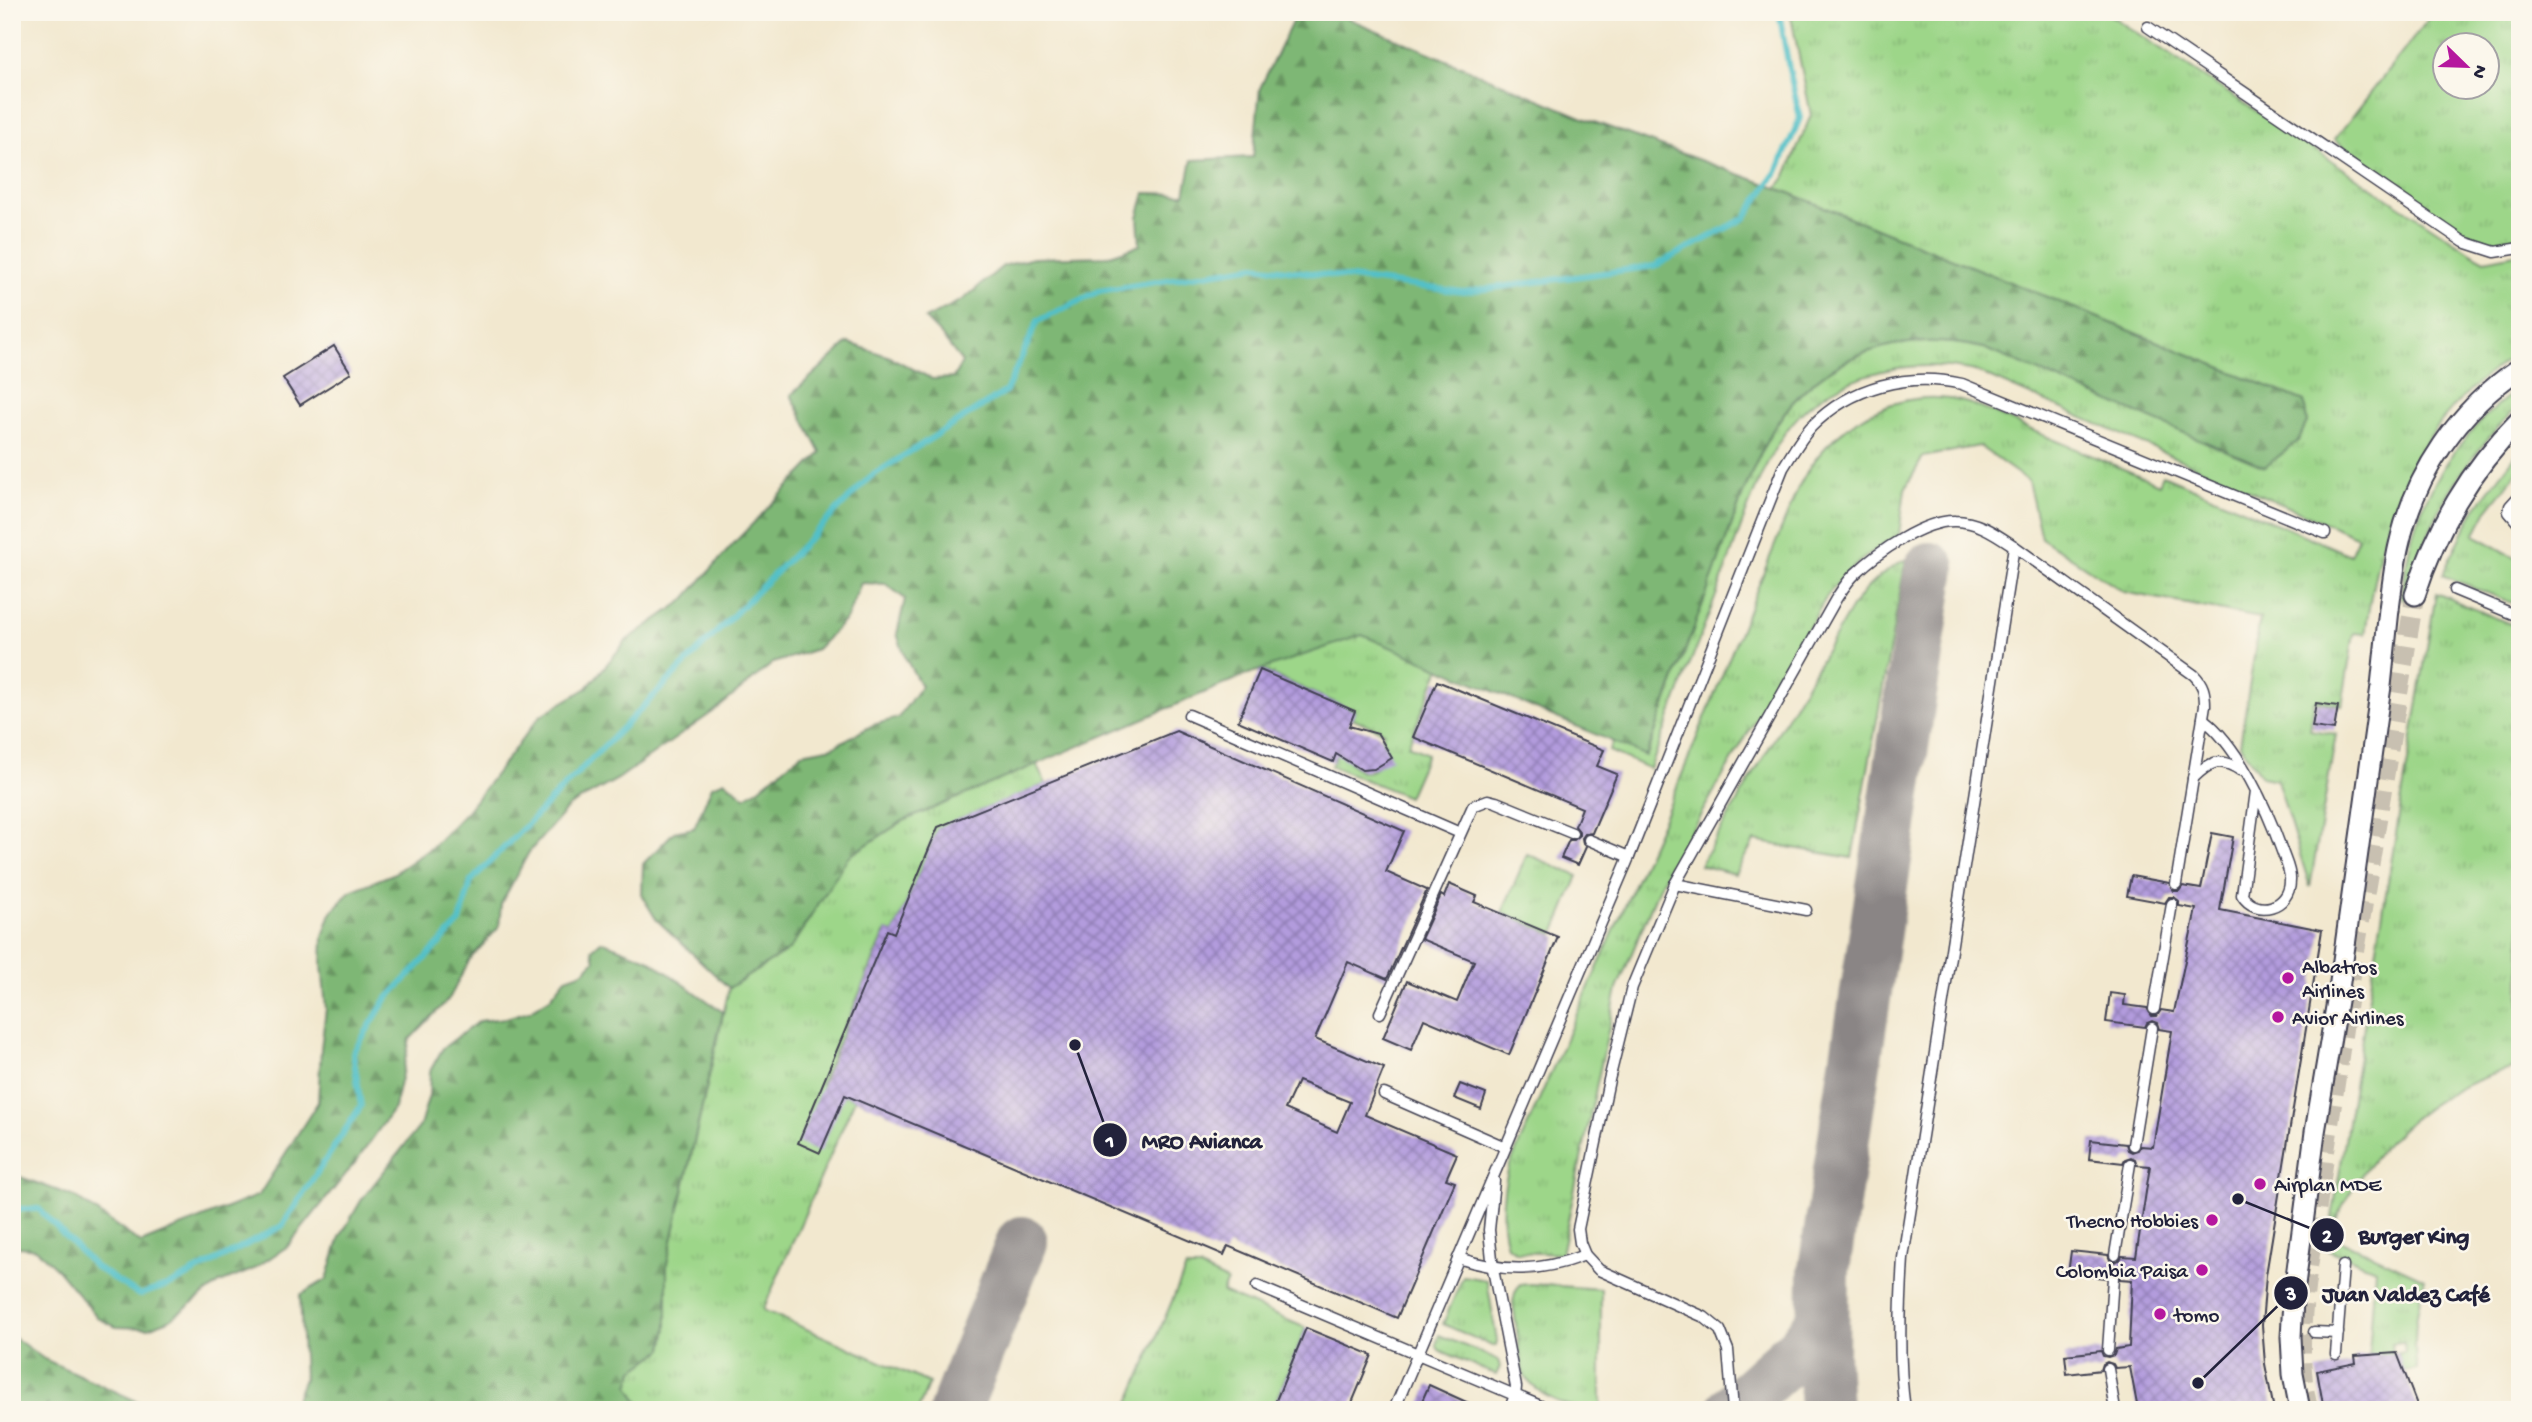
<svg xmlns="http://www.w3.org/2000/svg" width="2532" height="1422" font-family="'Gochi Hand',sans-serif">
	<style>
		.grass { fill: url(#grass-tufts); stroke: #607c62; stroke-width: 2; fill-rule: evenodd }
		.forest { fill: url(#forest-firs); stroke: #506c58; stroke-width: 2 }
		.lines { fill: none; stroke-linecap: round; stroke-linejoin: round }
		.stream { stroke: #52c0c7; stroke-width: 6 }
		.taxiway { stroke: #8a8585; stroke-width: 52 }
		.building { fill: url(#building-cross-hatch); fill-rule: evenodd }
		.minor-tunnel { stroke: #c8c0b1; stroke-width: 19; stroke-dasharray: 19 10; stroke-linecap: butt }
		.service-casing { stroke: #414051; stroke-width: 13 }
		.minor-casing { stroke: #414051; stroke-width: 23 }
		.service { stroke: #fff; stroke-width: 10 }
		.minor { stroke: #fff; stroke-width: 19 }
		.minor-bridge-casing { stroke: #414051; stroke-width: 23; stroke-linecap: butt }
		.minor-bridge { stroke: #fff; stroke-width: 19 }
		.poi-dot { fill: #b5179e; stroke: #fbf7ec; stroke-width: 2.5 }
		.labels { text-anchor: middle; stroke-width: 5; stroke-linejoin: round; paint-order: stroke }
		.poi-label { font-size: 21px; fill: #22223b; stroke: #fbf7ec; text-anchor: start }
		.leader { fill: none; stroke: #22223b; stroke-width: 2.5 }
		.callout-dot { fill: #22223b; stroke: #fbf7ec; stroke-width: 2.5 }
		.mark-label { font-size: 21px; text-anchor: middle; font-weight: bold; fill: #fff }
		.callout-label { font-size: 23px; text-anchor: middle; font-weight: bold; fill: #22223b; stroke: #fbf7ec; stroke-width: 5; stroke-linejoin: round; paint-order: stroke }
	</style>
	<defs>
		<pattern id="grass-tufts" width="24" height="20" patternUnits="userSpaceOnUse" patternTransform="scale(1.75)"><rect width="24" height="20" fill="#9dd689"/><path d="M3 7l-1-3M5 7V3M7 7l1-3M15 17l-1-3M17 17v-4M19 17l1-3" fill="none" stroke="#87b777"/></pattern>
		<pattern id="forest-firs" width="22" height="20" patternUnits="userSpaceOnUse" patternTransform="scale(1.75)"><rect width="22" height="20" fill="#7eb775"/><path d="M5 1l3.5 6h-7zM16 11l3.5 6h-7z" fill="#679461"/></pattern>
		<pattern id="building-cross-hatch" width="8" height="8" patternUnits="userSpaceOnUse" patternTransform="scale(1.75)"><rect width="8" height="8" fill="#b29bdd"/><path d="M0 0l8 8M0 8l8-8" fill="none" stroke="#907eb4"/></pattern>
	</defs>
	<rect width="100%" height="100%" fill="#fbf7ec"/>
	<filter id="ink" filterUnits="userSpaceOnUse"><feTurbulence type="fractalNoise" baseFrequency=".0143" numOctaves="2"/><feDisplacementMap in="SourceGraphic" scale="14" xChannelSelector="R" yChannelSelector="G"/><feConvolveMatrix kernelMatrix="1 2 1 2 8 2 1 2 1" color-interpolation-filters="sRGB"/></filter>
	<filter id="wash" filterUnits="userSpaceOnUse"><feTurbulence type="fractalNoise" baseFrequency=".00686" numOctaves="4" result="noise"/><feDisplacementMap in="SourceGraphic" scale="28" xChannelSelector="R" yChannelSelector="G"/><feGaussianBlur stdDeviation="1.57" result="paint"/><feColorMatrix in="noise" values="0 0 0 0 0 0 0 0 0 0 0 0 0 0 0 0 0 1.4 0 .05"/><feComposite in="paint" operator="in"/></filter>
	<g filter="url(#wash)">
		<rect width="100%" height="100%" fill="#f2e8cf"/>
		<g class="grass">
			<path d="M 1790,12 L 2105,12 L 2472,253 L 2485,260 L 2520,253 L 2520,351 C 2412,421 2382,512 2365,634 L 2354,633 L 2342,705 L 2314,701 L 2310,730 L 2336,734 L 2310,887 L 2277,780 L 2262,777 L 2240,745 L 2260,618 L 2124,592 L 2041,538 L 2028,481 L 1979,446 L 1923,457 L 1905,489 L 1899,535 C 1868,554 1849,567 1827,596 L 1660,885 L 1617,989 L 1561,1254 L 1517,1252 L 1507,1246 C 1500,1221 1502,1192 1509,1167 L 1670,804 L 1798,488 C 1828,425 1900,381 1971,404 C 1996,413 2020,425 2045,436 C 2083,452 2121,468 2159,484 L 2163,475 L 2350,555 L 2358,537 L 1975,371 C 1907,357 1826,373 1784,434 C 1758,472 1738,536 1722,580 C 1698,643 1674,706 1650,769 L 1609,751 L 1613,741 L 1647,755 C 1669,694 1692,632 1715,570 C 1731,527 1751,467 1774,428 C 1820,353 1901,329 1983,348 L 2265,466 L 2307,422 L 2304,401 L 1777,188 L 1786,176 L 1811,115 Z"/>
			<path d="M 2434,12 L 2520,12 L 2520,243 L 2499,246 L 2463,232 L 2334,140 ZM 2444,46 L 2486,46 L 2486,88 L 2444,88 Z"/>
			<path d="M 2520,388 L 2520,405 C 2476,447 2435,503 2419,562 C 2415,576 2413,590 2410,604 L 2401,597 C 2405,576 2407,554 2413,534 C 2430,477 2471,421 2520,388 Z"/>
			<path d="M 2520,450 L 2520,469 L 2486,512 L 2474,535 L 2520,560 L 2520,606 L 2442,575 L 2475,509 Z"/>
			<path d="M 1906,559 L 1852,858 L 1754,841 L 1735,874 L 1700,865 L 1852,607 C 1867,585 1883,572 1906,559 Z"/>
			<path d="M 2436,593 L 2520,628 L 2520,1067 C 2430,1087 2363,1152 2329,1235 L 2425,1279 C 2416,1309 2412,1338 2417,1369 L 2402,1372 L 2397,1353 L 2405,1352 L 2404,1342 L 2391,1343 L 2392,1354 L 2369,1355 L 2375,1269 L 2322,1247 L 2329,1236 Z"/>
			<path d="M 1363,634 L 1440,668 L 1408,745 L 1427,754 L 1408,797 L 1331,766 L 1339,747 C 1345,756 1359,780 1374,769 C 1379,765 1383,755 1386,749 L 1382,737 L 1384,732 L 1352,718 L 1354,711 L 1259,669 Z"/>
			<path d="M 1037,764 L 1046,784 L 938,828 L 894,933 L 886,931 L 821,1084 L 855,1099 L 763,1310 L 929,1383 L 918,1410 L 643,1410 L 629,1386 L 634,1370 L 663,1349 L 667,1327 L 667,1263 L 729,988 L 790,949 L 848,857 L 903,821 Z"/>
			<path d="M 1527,854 L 1578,876 L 1554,934 L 1502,913 Z"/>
			<path d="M 1186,1268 L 1200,1268 L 1227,1281 L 1222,1292 L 1306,1328 L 1272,1410 L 1126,1410 Z"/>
			<path d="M 1463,1276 L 1487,1280 L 1497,1341 L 1496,1345 L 1492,1346 L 1443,1324 Z"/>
			<path d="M 1530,1284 L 1601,1289 L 1601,1410 C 1573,1410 1539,1399 1523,1374 L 1513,1303 L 1515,1293 L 1520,1285 Z"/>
			<path d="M 1439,1335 L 1498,1360 L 1500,1367 L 1496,1375 L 1439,1350 L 1436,1345 Z"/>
		</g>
		<g class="forest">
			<path d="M 1297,12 L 1333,12 L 1586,119 L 1777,188 L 2304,401 L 2307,422 L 2298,441 L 2265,467 L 1983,348 C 1901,329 1820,353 1774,428 C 1750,467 1731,527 1715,571 C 1692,632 1669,694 1646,756 L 1362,635 L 1246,675 L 903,821 L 848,857 L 790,949 L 729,988 L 656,919 L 642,896 L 643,864 L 674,832 L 694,828 L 712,786 L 725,781 L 745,797 L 758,789 L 802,753 L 833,747 L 873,725 L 898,718 L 921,686 L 906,659 L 897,634 L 905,599 L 886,584 L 861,583 L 847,618 L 817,649 L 773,663 L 717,709 L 618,779 L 569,806 L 529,852 L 501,904 L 499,927 L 470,959 L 449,999 L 410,1039 L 394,1108 L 358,1159 L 288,1246 L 252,1270 L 220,1283 L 169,1320 L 148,1328 L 116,1327 L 98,1318 L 58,1270 L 36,1249 L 12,1246 L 12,1174 L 75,1197 L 141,1243 L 259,1195 L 318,1102 L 321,1048 L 326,1009 L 322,965 L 323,936 L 331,913 L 350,891 L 393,874 L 432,847 L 467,811 L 540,716 L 587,688 L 627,640 L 683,601 L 736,541 L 821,453 L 791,395 L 848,343 L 890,357 L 932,379 L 953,378 L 962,362 L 940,334 L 925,319 L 964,299 L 1003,266 L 1033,258 L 1107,256 L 1140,245 L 1138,217 L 1145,193 L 1185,194 L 1192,160 L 1253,157 L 1260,88 Z"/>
			<path d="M 601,941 L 648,959 L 723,1012 L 667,1263 L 667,1327 L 663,1349 L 634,1370 L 629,1386 L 643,1410 L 291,1410 L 304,1379 L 300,1295 L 327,1279 L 340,1237 L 362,1199 L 420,1126 L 429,1095 L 430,1071 L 443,1048 L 479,1021 L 506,1018 L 529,1011 L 550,998 L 566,978 L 583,972 L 595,960 L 592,949 Z"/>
			<path d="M 12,1336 L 44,1359 L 156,1410 L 12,1410 Z"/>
		</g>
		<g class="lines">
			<path class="stream" d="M 12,1209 L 39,1209 L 94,1266 L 139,1295 L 172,1284 L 282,1226 L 361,1106 L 353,1053 L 385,1001 L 460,922 L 471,881 L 870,477 L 1006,391 L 1038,321 L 1099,291 L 1255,266 L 1463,292 L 1655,266 L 1745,218 L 1777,172 L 1800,118 L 1789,69 L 1779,12"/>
			<g class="taxiway">
				<path d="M 955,1410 L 1022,1242"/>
				<path d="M 1732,1410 L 1801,1348 L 1823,1320"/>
				<path d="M 1826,1410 L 1823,1355 L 1824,1269 L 1930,568"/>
			</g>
		</g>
		<g id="blocks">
			<g class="building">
				<path d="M 334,346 L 351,373 L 300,405 L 283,378 Z"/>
				<path d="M 1260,670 L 1355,711 L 1349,726 L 1378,734 L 1392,758 L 1374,769 L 1362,770 L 1336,754 L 1333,762 L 1238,721 Z"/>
				<path d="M 1437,681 L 1604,750 L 1597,766 L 1617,774 L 1592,833 L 1585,834 L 1582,838 L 1583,844 L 1586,847 L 1578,865 L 1561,858 L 1569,840 L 1574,840 L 1579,836 L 1579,831 L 1575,826 L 1582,808 L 1413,737 Z"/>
				<path d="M 2316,703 L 2338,706 L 2334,730 L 2312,727 Z"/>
				<path d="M 1176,731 L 1404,831 L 1386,872 L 1427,890 L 1387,979 L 1348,962 L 1315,1039 L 1384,1068 L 1365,1115 L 1457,1154 L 1446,1179 L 1455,1182 L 1397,1318 L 1228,1246 L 1224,1255 L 845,1095 L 820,1153 L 798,1143 L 887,930 L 894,933 L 938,827 ZM 1298,1081 L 1350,1102 L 1337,1132 L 1285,1109 Z"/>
				<path d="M 2212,833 L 2233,837 L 2220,910 L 2322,930 L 2266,1275 L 2262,1325 L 2265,1364 L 2274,1410 L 2138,1410 L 2130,1367 L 2115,1368 L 2113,1364 L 2107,1362 L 2103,1364 L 2101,1370 L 2067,1374 L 2065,1355 L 2101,1351 L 2103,1356 L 2108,1357 L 2114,1355 L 2116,1349 L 2129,1347 L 2132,1280 L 2120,1279 L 2119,1274 L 2114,1271 L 2109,1272 L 2106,1278 L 2068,1274 L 2071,1251 L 2108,1255 L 2110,1260 L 2114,1262 L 2120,1260 L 2122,1256 L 2136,1257 L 2150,1166 L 2137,1165 L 2135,1159 L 2131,1157 L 2125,1159 L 2123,1163 L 2089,1159 L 2091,1140 L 2126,1144 L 2128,1150 L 2132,1152 L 2138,1150 L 2140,1146 L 2153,1147 L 2172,1031 L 2159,1029 L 2157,1023 L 2152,1021 L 2147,1023 L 2145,1027 L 2106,1022 L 2110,993 L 2125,995 L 2124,1005 L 2147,1008 L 2152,1016 L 2157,1016 L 2161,1010 L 2174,1012 L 2196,909 L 2179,906 L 2179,901 L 2174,897 L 2169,897 L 2165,903 L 2127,896 L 2131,876 L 2169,883 L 2174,891 L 2179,891 L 2183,886 L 2201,889 Z"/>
				<path d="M 1449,884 L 1477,896 L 1474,902 L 1558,937 L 1509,1055 L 1424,1019 L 1411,1050 L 1383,1038 L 1407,981 L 1457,1002 L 1474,961 L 1421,939 L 1441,895 L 1444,897 Z"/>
				<path d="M 1460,1084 L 1486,1094 L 1481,1109 L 1454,1098 Z"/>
				<path d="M 1306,1328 L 1372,1355 L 1349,1410 L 1272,1410 Z"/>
				<path d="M 2397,1353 L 2419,1410 L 2324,1410 L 2317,1371 L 2356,1363 L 2355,1356 Z"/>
				<path d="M 1429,1385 L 1484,1410 L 1418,1410 Z"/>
			</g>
		</g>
	</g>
	<g filter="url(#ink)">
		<use href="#blocks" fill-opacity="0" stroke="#414051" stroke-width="2"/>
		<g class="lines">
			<path class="minor-tunnel" d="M 2309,1410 C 2298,1368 2301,1326 2306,1284 L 2351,978 L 2415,595"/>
			<defs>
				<g id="service">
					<path d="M 2148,27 L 2464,242 L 2495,252 L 2520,248"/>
					<path d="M 2520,495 L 2510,506 L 2509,512 L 2520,525"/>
					<path d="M 2455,590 L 2520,617"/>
					<path d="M 1189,715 L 1460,833"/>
					<path d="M 2203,719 C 2238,745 2267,809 2282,851 C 2285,860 2291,871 2290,881 C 2290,908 2256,918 2242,895 L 2256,791"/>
					<path d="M 2193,778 C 2210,762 2219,756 2240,770"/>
					<path d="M 1589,840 L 1629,857"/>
					<path d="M 1675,884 L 1806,910"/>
					<path d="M 2154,1009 L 2172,904"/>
					<path d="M 1380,1013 L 1473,806 L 1488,800 L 1496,802 L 1572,833"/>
					<path d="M 1384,1094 L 1505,1147"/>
					<path d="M 2133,1145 L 2152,1028"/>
					<path d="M 1494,1181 L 1489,1230 L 1493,1269 L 1516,1387 L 1515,1396 L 1509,1410"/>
					<path d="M 2115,1255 L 2130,1164"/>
					<path d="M 1458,1258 C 1504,1273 1540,1272 1585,1255"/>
					<path d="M 1257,1286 L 1550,1410"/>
					<path d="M 2314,1332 L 2338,1333"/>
					<path d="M 2108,1350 L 2113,1278"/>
					<path d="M 2336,1354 L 2343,1266"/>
					<path d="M 2108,1369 L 2115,1410"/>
					<path d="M 1394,1410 L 1629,857 L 1783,468 C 1792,454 1800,439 1811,427 C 1851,386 1908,372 1962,384 L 2325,533"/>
					<path d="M 1733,1410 L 1728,1350 L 1720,1330 L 1704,1317 L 1599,1270 L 1585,1255 L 1580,1243 L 1578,1229 L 1609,1080 L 1632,987 L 1675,884 L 1836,599 C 1842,590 1848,580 1856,573 C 1878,552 1924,520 1955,521 C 1978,521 1996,534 2014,546 L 2194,675 C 2203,684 2205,692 2205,705 L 2176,884"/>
					<path d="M 1905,1410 C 1898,1360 1900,1308 1903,1258 L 2014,546"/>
				</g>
				<g id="minor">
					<path d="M 2415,595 C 2437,527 2469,471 2520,420"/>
					<path d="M 2389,609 C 2392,588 2394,566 2399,545 C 2415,473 2459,409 2520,368"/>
				</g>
			</defs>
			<use href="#service" class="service-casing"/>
			<use href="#minor" class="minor-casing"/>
			<use href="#service" class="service"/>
			<use href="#minor" class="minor"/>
			<defs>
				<path id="minor-bridge" d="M 2300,1410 L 2293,1374 L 2291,1337 L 2293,1300 L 2315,1132 L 2339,989 L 2381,686 L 2389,609"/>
			</defs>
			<use href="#minor-bridge" class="minor-bridge-casing"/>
			<use href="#minor-bridge" class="minor-bridge"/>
		</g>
	</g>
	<g class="poi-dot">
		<circle cx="2288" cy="978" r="7"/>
		<circle cx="2278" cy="1017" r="7"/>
		<circle cx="2260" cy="1184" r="7"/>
		<circle cx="2212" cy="1220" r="7"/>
		<circle cx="2202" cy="1270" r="7"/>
		<circle cx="2160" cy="1314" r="7"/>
	</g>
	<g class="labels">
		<g class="poi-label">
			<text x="2302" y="973">Albatros<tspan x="2302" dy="24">Airlines</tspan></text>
			<text x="2292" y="1024">Avior Airlines</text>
			<text x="2274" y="1191">Airplan MDE</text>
			<text x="2198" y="1227" text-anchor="end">Thecno Hobbies</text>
			<text x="2188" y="1277" text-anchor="end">Colombia Paisa</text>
			<text x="2174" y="1321">tomo</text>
		</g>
	</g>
	<path class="leader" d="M1075 1045L1110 1140M2238 1199L2327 1235M2198 1383L2291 1293"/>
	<g class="callout-dot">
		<circle cx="1075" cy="1045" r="7"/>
		<circle cx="2238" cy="1199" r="7"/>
		<circle cx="2198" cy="1383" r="7"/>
		<circle cx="1110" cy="1140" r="18"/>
		<circle cx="2327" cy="1235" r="18"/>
		<circle cx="2291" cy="1293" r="18"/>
	</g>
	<g class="mark-label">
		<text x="1110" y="1147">1</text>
		<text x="2327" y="1242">2</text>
		<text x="2291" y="1300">3</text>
	</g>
	<g class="callout-label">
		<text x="1202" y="1148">MRO Avianca</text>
		<text x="2414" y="1243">Burger King</text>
		<text x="2406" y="1301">Juan Valdez Café</text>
	</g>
	<rect width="2532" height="1422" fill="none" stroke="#fbf7ec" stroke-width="42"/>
	<g transform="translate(2466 66) rotate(113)"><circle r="33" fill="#fbf7ec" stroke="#a4a2a5" stroke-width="2"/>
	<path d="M0-5L12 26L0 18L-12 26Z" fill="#b5179e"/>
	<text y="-10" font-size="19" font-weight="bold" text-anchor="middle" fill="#22223b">N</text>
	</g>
</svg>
